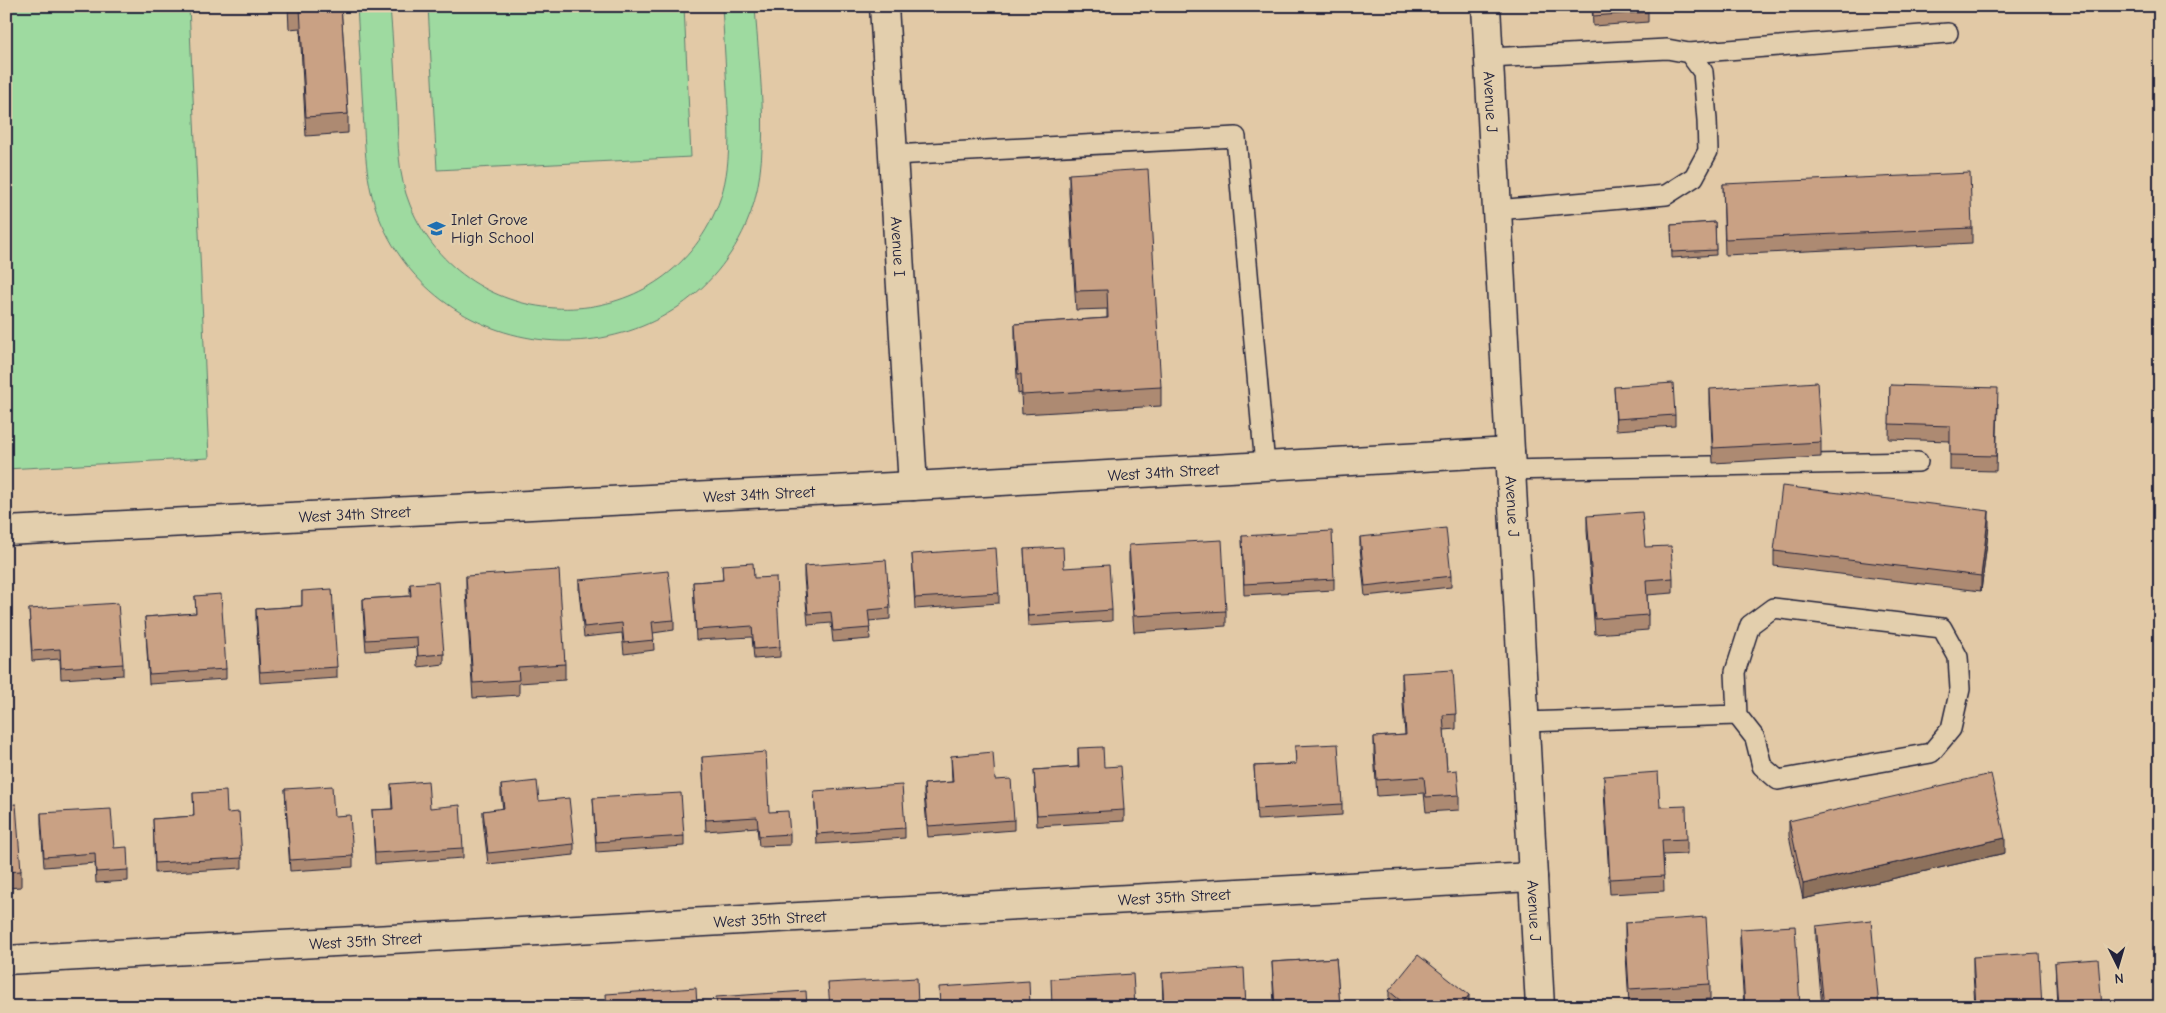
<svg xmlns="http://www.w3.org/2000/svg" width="2166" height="1013" font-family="'Comic Neue',sans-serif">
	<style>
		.green { fill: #9edaa0; stroke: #607e6e }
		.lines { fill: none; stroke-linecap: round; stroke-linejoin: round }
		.lane-casing { stroke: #22223b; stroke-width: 22 }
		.street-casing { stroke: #22223b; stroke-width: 31 }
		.lane { stroke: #e3cfad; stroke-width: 19 }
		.street { stroke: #e3cfad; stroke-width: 28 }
		.wall { fill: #ad8a72; stroke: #22223b }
		.shaded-wall { fill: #8d715c; stroke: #22223b }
		.building { fill: #c9a184; stroke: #22223b }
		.labels { text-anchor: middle; stroke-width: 5; stroke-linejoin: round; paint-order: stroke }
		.street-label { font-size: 16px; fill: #22223b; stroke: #e3cfad }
		.poi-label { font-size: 16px; fill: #22223b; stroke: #e3cfad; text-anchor: start }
	</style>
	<rect width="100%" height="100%" fill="#e2c9a6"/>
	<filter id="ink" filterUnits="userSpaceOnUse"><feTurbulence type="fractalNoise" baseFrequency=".02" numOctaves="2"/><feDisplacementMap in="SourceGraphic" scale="10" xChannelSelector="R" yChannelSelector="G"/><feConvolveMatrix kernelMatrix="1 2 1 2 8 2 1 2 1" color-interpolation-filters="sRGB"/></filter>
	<g filter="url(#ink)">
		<g class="green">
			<path d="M 6,6 L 189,6 L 209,458 L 6,469 Z"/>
			<path d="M 357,6 L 390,6 C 393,42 395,78 397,114 C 398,144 398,176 410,205 C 464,338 656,345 715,212 C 733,173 729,131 727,90 C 725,62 724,34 722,6 L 755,6 C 759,74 774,163 746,225 C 674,385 444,377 379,217 C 365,183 365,146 363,110 C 361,75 359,41 357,6 Z"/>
			<path d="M 428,6 L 684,6 L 691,157 L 437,170 Z"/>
		</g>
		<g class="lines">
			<defs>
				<g id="lane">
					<path d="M 1689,53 L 1948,33"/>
					<path d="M 1489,58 L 1667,49 L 1689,53 L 1703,72 L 1707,120 L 1708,151 L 1694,177 L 1666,195 L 1497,210"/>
					<path d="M 893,155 L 1236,137 L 1265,466"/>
					<path d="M 1511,470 L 1918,462"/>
					<path d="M 1525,722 L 1737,715 L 1755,738 L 1762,766 L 1778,780 L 1931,753 L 1951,729 L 1960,689 L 1958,657 L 1942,628 L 1773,608 L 1750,625 L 1735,672 L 1737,715"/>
				</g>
				<g id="street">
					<path id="s1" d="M 884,6 L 913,486"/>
					<path id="s2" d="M 1486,6 L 1540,1007"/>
					<path id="s3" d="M 6,531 L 913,486 L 1510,452"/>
					<path id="s4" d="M 6,960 L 1533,877"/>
				</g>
			</defs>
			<use href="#lane" class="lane-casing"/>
			<use href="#street" class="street-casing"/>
			<use href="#lane" class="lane"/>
			<use href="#street" class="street"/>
		</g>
		<g class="wall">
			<path d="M 288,6 L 341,6 L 348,114 L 348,133 L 306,136 L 300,28 L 289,29 Z"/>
			<path d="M 1592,6 L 1648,6 L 1648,22 L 1593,26 Z"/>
			<path d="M 1693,6 L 1771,6 L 1693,10 Z"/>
			<path d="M 1069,174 L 1161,387 L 1161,406 L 1022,414 L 1021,393 L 1018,394 L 1015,343 L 1015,324 L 1107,318 L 1107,309 L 1076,310 L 1069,193 Z"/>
			<path d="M 1723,184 L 1972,228 L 1972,243 L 1725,255 Z"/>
			<path d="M 1715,222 L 1716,255 L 1672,258 L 1671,225 Z"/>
			<path d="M 1890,385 L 1998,403 L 1996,471 L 1950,470 L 1950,441 L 1889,439 Z"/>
			<path d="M 1614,387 L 1675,415 L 1675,426 L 1616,430 Z"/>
			<path d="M 1710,389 L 1821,442 L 1821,457 L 1713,463 L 1710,404 Z"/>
			<path d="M 1587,516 L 1645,547 L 1673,578 L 1673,593 L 1647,595 L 1648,615 L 1648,630 L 1595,634 L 1587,531 Z"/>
			<path d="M 1989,526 L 1981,591 L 1774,566 L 1774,551 Z"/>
			<path d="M 1242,536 L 1334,579 L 1334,590 L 1244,595 Z"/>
			<path d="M 1360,537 L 1451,576 L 1451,587 L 1365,596 L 1360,548 Z"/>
			<path d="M 1129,545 L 1226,611 L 1226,626 L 1134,632 L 1129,561 Z"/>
			<path d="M 1024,549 L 1064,568 L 1112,610 L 1112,621 L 1028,626 Z"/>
			<path d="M 912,554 L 999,593 L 999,603 L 915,609 Z"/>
			<path d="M 722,565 L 754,578 L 780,647 L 780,657 L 754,659 L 752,637 L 696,640 L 693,582 L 723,580 Z"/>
			<path d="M 804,566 L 890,608 L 890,619 L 869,621 L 870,639 L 833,642 L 831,623 L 808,625 L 804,577 Z"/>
			<path d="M 466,576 L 565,664 L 565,680 L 519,683 L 519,695 L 473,698 L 466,591 Z"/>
			<path d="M 579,580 L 674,620 L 674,630 L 653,633 L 654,650 L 624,654 L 622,633 L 584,637 L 579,591 Z"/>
			<path d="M 410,584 L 444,654 L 444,664 L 418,667 L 417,647 L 366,651 L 363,610 L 363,599 L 410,596 Z"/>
			<path d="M 302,591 L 337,667 L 337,678 L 260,683 L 256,620 L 256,609 L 302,606 Z"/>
			<path d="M 195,596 L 226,669 L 226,679 L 149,684 L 145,617 L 196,613 Z"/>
			<path d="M 6,606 L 7,623 L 7,638 L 6,638 Z"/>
			<path d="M 29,609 L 123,664 L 123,675 L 61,679 L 60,659 L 32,661 Z"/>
			<path d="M 1402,673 L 1456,714 L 1456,729 L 1444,730 L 1447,771 L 1459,795 L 1459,810 L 1426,812 L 1424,793 L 1377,796 L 1374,753 L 1374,737 L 1405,735 L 1402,688 Z"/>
			<path d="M 1295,746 L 1342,804 L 1342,815 L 1257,820 L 1254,766 L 1296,764 Z"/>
			<path d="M 1078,748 L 1104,767 L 1124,810 L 1124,821 L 1037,826 L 1034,770 L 1078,767 Z"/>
			<path d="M 951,756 L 995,780 L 1014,820 L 1014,830 L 928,837 L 924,794 L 924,784 L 952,782 Z"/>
			<path d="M 702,757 L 790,834 L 790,845 L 759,846 L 757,827 L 706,831 Z"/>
			<path d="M 1604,776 L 1660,807 L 1687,839 L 1687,854 L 1663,855 L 1664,891 L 1610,894 L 1604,791 Z"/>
			<path d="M 391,784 L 430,808 L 463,848 L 463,858 L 375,864 L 372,810 L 392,809 Z"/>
			<path d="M 501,785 L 539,801 L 574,844 L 574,855 L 488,864 L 483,821 L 483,811 L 503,809 L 501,795 Z"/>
			<path d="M 285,789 L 334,816 L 353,856 L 353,867 L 290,871 Z"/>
			<path d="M 814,791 L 905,828 L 905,838 L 817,844 Z"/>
			<path d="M 193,793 L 227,813 L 242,858 L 242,868 L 155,873 L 153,819 L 194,816 Z"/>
			<path d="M 593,798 L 684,836 L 684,846 L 596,852 Z"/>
			<path d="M 6,805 L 21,871 L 21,887 L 6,888 Z"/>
			<path d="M 41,813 L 114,848 L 128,870 L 128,881 L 96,883 L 95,863 L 44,867 L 41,824 Z"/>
			<path d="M 1789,821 L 2005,853 L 1803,899 L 1789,836 Z"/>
			<path d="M 1625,923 L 1710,984 L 1710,999 L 1629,1004 L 1625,938 Z"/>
			<path d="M 1816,926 L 1879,1007 L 1822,1007 L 1816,941 Z"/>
			<path d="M 1740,929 L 1800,1007 L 1744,1007 L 1740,944 Z"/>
			<path d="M 1973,957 L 2042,1007 L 1975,1007 L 1973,972 Z"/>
			<path d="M 1336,958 L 1340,1007 L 1274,1007 L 1272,962 Z"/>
			<path d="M 2055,962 L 2102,1007 L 2057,1007 Z"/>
			<path d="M 1162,973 L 1246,1007 L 1163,1007 Z"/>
			<path d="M 1389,991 L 1469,1006 L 1468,1007 L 1395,1007 L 1389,1002 Z"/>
		</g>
		<g class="shaded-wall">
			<path d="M 1989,511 L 1989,526 L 1981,591 L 1981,576 Z"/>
			<path d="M 2005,838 L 2005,853 L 1803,899 L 1803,884 Z"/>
			<path d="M 1469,995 L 1469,1006 L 1468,1007 L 1460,1007 Z"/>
		</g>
		<g class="building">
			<path d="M 289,6 L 341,6 L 348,114 L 306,117 L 300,8 L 289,9 Z"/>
			<path d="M 1593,6 L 1648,6 L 1648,12 L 1593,16 Z"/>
			<path d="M 1148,169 L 1161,387 L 1022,395 L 1021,374 L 1018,374 L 1015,324 L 1108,318 L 1107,290 L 1076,291 L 1069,174 Z"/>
			<path d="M 1970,173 L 1972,228 L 1725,239 L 1723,184 Z"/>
			<path d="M 1715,222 L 1716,250 L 1672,252 L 1671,225 Z"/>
			<path d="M 1817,382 L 1821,442 L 1713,448 L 1710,389 Z"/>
			<path d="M 1673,383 L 1675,415 L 1616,419 L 1614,387 Z"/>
			<path d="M 1890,385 L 1998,388 L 1996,456 L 1950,455 L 1950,426 L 1889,424 Z"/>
			<path d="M 1782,486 L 1989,511 L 1981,576 L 1774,551 Z"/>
			<path d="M 1642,512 L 1645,547 L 1671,546 L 1673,578 L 1646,580 L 1648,615 L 1595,619 L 1587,516 Z"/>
			<path d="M 1446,528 L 1451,576 L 1365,586 L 1360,537 Z"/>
			<path d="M 1332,531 L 1334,579 L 1244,584 L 1242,536 Z"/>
			<path d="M 1222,540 L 1226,611 L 1134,616 L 1129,545 Z"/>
			<path d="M 1063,547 L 1064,568 L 1109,565 L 1112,610 L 1028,616 L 1024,549 Z"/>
			<path d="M 996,548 L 999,593 L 915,598 L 912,554 Z"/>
			<path d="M 886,560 L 890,608 L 868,610 L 870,628 L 833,631 L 831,612 L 808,614 L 804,566 Z"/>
			<path d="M 753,563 L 754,578 L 776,577 L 780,647 L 754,649 L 752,626 L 696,630 L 693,582 L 723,580 L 722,565 Z"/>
			<path d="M 559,570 L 565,664 L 518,667 L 519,680 L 473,683 L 466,576 Z"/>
			<path d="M 668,571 L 674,620 L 652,622 L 654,640 L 624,643 L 622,623 L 584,627 L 579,580 Z"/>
			<path d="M 438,582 L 444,654 L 418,656 L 417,637 L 366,640 L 363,599 L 411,596 L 410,584 Z"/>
			<path d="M 332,589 L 337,667 L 260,672 L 256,609 L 302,606 L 302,591 Z"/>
			<path d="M 221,594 L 226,669 L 149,674 L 145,617 L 196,613 L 195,596 Z"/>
			<path d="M 118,603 L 123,664 L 61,668 L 60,649 L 32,651 L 29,609 Z"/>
			<path d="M 6,606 L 7,623 L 6,623 Z"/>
			<path d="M 1453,670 L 1456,714 L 1443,715 L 1447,771 L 1457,770 L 1459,795 L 1426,797 L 1424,777 L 1377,780 L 1374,737 L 1406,735 L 1402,673 Z"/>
			<path d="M 1338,744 L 1342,804 L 1257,809 L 1254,766 L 1296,764 L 1295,746 Z"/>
			<path d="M 1103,747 L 1104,767 L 1121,766 L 1124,810 L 1037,815 L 1034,770 L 1079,767 L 1078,748 Z"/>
			<path d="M 766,752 L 769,812 L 788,811 L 790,834 L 759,836 L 757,817 L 706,820 L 702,757 Z"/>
			<path d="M 993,752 L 995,780 L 1011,779 L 1014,820 L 928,826 L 924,784 L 953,782 L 951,756 Z"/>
			<path d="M 1658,772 L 1660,807 L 1686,806 L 1687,839 L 1662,840 L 1664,876 L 1610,879 L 1604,776 Z"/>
			<path d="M 1991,774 L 2005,838 L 1803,884 L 1789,821 Z"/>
			<path d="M 428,781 L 430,808 L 460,805 L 463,848 L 375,853 L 372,810 L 393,809 L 391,784 Z"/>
			<path d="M 537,781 L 539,801 L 569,798 L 574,844 L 488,853 L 483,811 L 504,808 L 501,785 Z"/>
			<path d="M 902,785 L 905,828 L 817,834 L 814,791 Z"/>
			<path d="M 332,786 L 334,816 L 350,815 L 353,856 L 290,860 L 285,789 Z"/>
			<path d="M 226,791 L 227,813 L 239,812 L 242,858 L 155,863 L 153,819 L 194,816 L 193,793 Z"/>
			<path d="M 681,793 L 684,836 L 596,842 L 593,798 Z"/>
			<path d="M 16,804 L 21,871 L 6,872 L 6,805 Z"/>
			<path d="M 111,809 L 114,848 L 127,847 L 128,870 L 96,872 L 95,853 L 44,857 L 41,813 Z"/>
			<path d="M 1706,917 L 1710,984 L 1629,989 L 1625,923 Z"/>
			<path d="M 1871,920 L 1879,1007 L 1824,1007 L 1816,926 Z"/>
			<path d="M 1795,926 L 1800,1007 L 1745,1007 L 1740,929 Z"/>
			<path d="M 2039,953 L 2042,1007 L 1976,1007 L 1973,957 Z"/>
			<path d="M 1418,955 L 1469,995 L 1460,1007 L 1408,1007 L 1389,991 Z"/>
			<path d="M 1336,958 L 1340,1006 L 1326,1007 L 1275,1007 L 1272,962 Z"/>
			<path d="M 2098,959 L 2102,1007 L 2058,1007 L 2055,962 Z"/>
			<path d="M 1244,968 L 1246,1007 L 1164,1007 L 1162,973 Z"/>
			<path d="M 1133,974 L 1135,1007 L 1052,1007 L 1051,979 Z"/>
			<path d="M 917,978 L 918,1007 L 830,1007 L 828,983 Z"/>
			<path d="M 1029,981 L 1030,1007 L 940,1007 L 939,987 Z"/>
			<path d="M 696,988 L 697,1007 L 607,1007 L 606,994 Z"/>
			<path d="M 806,991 L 807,1007 L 717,1007 L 716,997 Z"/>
			<path d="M 580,1002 L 580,1007 L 550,1007 L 550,1004 Z"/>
			<path d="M 476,1006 L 476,1007 L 458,1007 Z"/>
		</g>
	</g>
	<defs>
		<symbol id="school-bare" viewBox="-9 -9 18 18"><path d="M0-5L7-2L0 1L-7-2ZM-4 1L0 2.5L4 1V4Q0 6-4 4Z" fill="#1f6fb2" stroke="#e3cfad" stroke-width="2.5" paint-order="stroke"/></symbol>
	</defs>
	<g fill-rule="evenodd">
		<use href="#school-bare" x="424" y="216" width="25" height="25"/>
	</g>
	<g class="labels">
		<g class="street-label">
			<text dy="6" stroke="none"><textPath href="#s2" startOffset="96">Avenue J</textPath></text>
			<text dy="6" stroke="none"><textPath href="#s1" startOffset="241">Avenue I</textPath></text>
			<text dy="6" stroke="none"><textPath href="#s3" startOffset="1159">West 34th Street</textPath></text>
			<text dy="6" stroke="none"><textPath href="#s3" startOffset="754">West 34th Street</textPath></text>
			<text dy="6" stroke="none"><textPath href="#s2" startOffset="501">Avenue J</textPath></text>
			<text dy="6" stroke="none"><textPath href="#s3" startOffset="349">West 34th Street</textPath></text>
			<text dy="6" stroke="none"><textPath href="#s4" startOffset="1170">West 35th Street</textPath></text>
			<text dy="6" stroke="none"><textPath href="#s2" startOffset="906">Avenue J</textPath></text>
			<text dy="6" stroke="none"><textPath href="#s4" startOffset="765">West 35th Street</textPath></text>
			<text dy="6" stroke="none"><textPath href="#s4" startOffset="360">West 35th Street</textPath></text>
		</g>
		<g class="poi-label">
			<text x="451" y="225">Inlet Grove<tspan x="451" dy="18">High School</tspan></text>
		</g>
	</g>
	<rect width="2166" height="1013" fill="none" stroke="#e3cfad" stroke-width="25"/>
	<rect x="12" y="12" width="2141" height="988" fill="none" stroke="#22223b" stroke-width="2" filter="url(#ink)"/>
	<g transform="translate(2118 966) rotate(175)" stroke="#e3cfad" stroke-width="4" paint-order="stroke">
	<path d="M0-4L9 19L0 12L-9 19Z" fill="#22223b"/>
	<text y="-8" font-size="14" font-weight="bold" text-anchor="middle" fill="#22223b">N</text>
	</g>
</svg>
